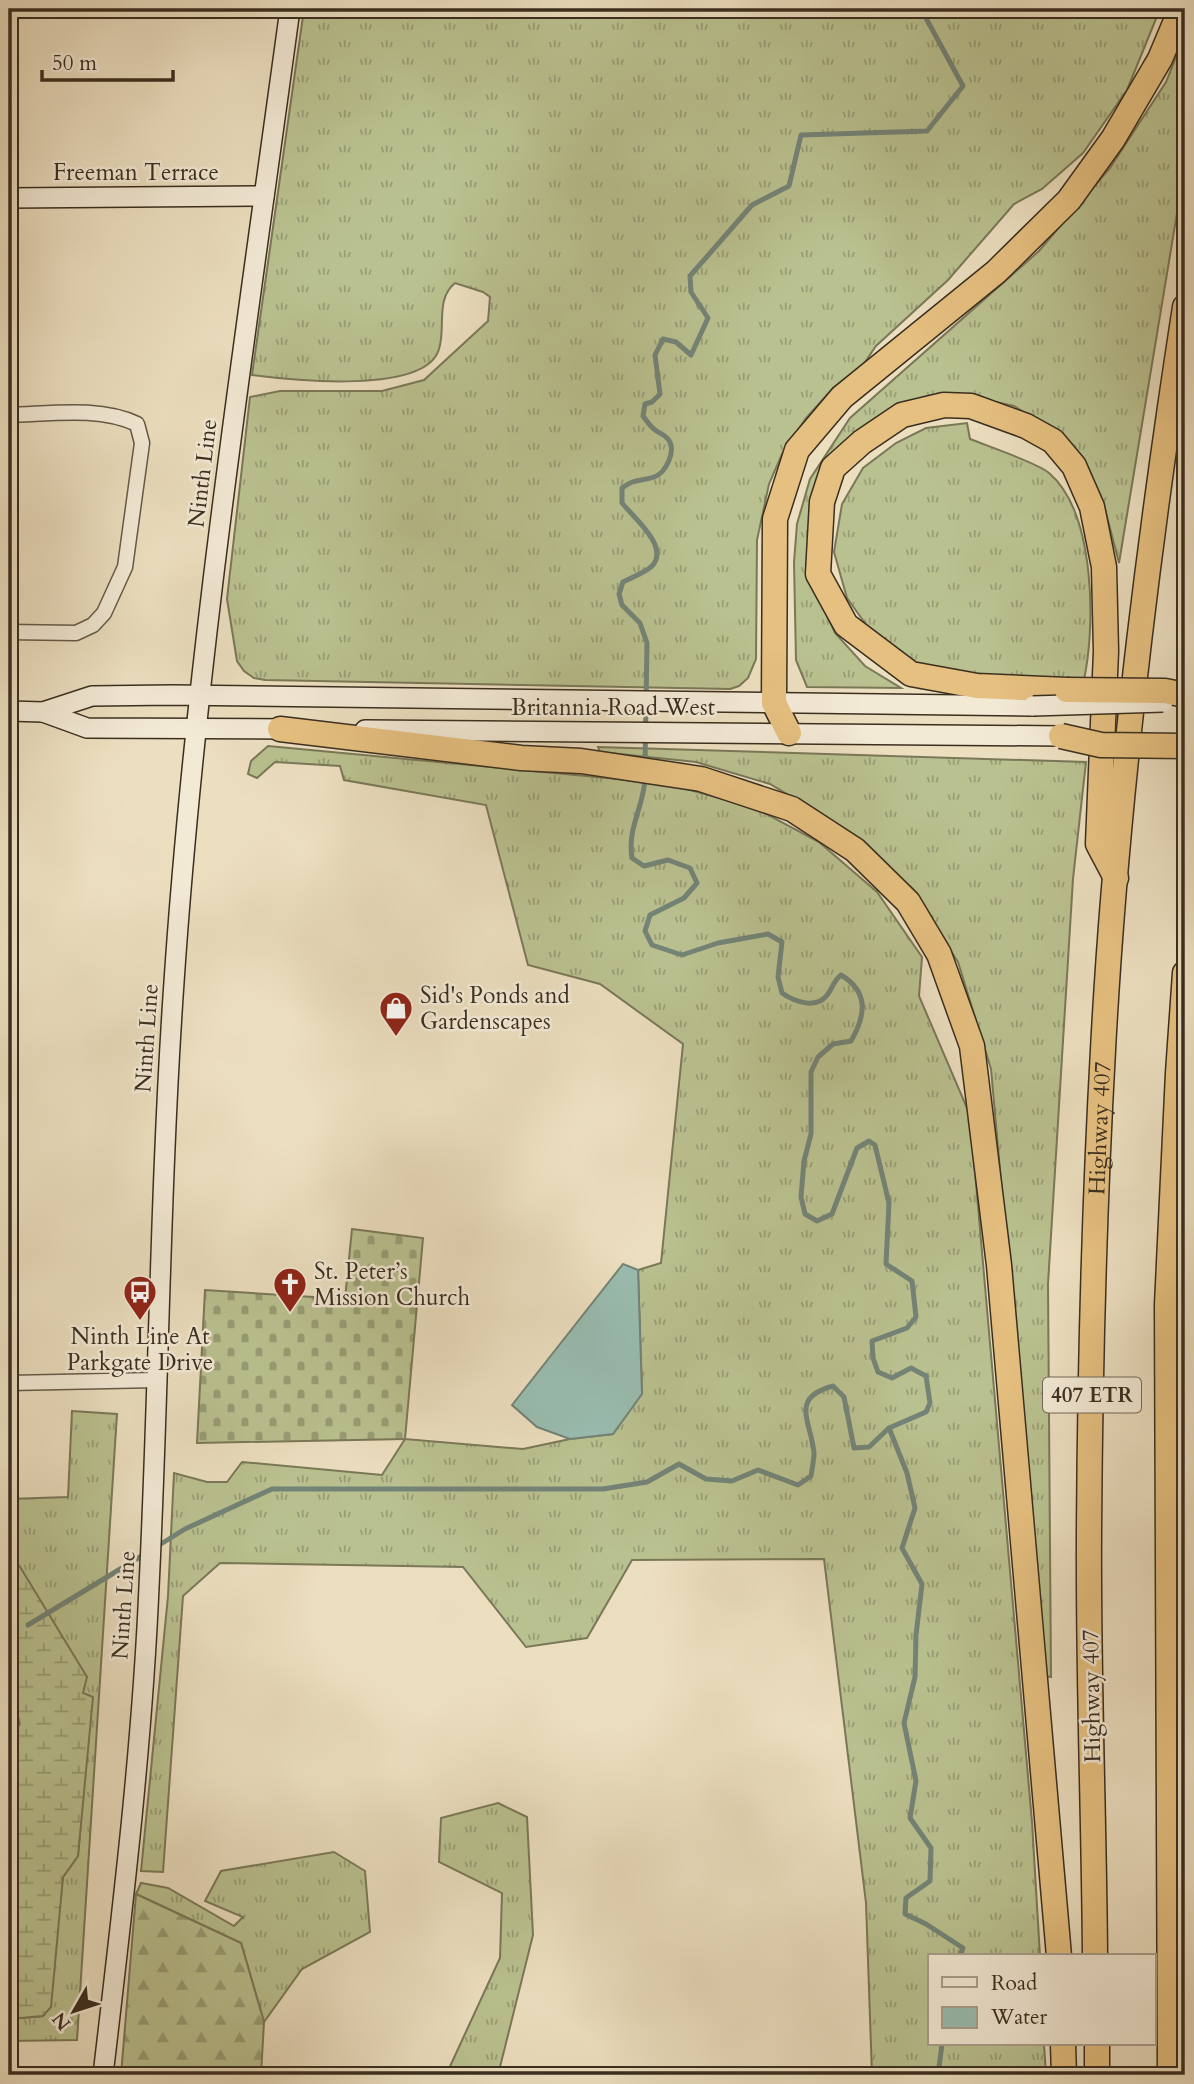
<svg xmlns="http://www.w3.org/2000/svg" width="1194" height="2084" font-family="Cardo,serif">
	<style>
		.grass { fill: url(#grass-tufts); stroke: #7a7858; stroke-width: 2 }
		.forest { fill: url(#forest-firs); stroke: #7a7858; stroke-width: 2 }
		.wetland { fill: url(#wetland-marsh); stroke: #7a7858; stroke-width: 2 }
		.cemetery { fill: url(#cemetery-stones); stroke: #7a7858; stroke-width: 2 }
		.water { fill: #99bdb1; stroke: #738477; stroke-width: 2 }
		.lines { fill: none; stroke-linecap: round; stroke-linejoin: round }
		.stream { stroke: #738477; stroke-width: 5 }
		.street-casing { stroke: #665a47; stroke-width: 17 }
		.secondary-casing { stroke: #3a2e1f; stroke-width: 22 }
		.highway-casing { stroke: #3a2e1f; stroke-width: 27 }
		.street { stroke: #f3ead6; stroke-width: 14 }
		.secondary { stroke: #f3ead6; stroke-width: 19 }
		.highway { stroke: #e6c080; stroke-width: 24 }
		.secondary-bridge-casing { stroke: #3a2e1f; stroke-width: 22; stroke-linecap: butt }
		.highway-bridge-casing { stroke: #3a2e1f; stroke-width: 27; stroke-linecap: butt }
		.secondary-bridge { stroke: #f3ead6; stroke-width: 19 }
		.highway-bridge { stroke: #e6c080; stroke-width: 24 }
		.labels { text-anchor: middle; stroke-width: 5; stroke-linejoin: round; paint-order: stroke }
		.shield { fill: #f3ead6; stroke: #726656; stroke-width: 2 }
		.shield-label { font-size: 21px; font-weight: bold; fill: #3a2e1f }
		.street-label { font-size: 23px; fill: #3a2e1f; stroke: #f3ead6 }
		.poi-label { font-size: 23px; fill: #3a2e1f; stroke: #f3ead6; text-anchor: start }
	</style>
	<defs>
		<pattern id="grass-tufts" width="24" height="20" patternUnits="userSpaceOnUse" patternTransform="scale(1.75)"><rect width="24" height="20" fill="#bac190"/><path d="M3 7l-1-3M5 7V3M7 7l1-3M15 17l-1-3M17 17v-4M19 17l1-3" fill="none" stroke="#989d75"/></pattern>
		<pattern id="forest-firs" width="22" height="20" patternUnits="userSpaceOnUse" patternTransform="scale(1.75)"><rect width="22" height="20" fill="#bac190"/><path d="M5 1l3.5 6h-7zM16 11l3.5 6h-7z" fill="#989d75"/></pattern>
		<pattern id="wetland-marsh" width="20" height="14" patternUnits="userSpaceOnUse" patternTransform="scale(1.75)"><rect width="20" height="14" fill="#bac190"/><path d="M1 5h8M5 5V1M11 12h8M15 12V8" fill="none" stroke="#989d75"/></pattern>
		<pattern id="cemetery-stones" width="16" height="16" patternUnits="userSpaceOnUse" patternTransform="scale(1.75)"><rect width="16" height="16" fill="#bac190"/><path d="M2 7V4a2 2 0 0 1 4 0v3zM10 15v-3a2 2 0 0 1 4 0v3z" fill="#989d75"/></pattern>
	</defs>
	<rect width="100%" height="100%" fill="#ecdfc0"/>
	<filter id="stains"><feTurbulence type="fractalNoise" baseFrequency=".00286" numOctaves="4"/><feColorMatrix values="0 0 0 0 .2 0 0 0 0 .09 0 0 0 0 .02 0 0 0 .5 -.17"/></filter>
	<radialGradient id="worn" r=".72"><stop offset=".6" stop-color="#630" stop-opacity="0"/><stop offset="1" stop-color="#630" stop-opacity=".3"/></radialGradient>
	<g class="grass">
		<path d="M 304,9 L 1160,9 L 1127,90 L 1083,153 L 1042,189 L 1014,204 L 948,280 L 876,346 L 863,365 L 833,388 L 806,418 L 782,454 L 769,484 L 757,540 L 756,659 L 748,678 L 739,686 L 730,689 L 265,680 L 254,678 L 244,671 L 237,661 L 227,599 L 250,397 L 280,391 L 382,391 L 424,380 L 488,321 L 490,297 L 483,292 L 455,283 C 435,299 446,328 439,349 C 426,395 290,380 252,375 Z"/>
		<path d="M 1185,35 L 1185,165 L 1119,563 L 1104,505 L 1084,465 L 1058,434 L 1014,406 L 973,397 L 947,396 L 829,472 L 816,591 L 835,633 L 865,666 L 901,688 L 807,687 L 796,660 L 794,562 L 797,524 L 810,479 L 850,418 L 1039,251 L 1110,168 L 1166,82 Z"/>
		<path d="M 967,423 L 970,439 C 987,446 1038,463 1049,473 C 1096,513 1096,630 1083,684 L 966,678 L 912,662 L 875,637 L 847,598 L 834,552 L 842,504 L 863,468 L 896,443 L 926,428 Z"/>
		<path d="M 268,746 L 618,779 L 683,788 L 755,808 L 819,842 L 877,892 L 922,957 L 919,996 L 970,1115 L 1032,1822 L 1040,1956 L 930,1956 L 930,2044 L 1044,2044 L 1046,2075 L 872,2075 L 866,1903 L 824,1559 L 632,1560 L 587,1638 L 526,1647 L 463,1567 L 220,1563 L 183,1596 L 163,1872 L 141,1871 L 168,1596 L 174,1473 L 207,1482 L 227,1482 L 242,1462 L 382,1475 L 405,1439 L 523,1449 L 570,1439 L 613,1434 L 642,1392 L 638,1270 L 661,1263 L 683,1044 L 600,984 L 528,965 L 486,805 L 344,780 L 340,766 L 275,762 L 257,778 L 248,774 L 251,761 Z"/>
		<path d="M 598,747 L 1086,762 L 1073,879 L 1048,1284 L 1051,1677 L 1045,1676 L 991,1069 L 958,962 L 917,898 L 850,832 L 770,784 L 696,762 L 600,752 Z"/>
		<path d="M 72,1411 L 117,1414 L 77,2040 L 9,2041 L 9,2019 L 43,2016 L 63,1877 L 78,1856 L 81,1819 L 83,1693 L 11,1553 L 9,1552 L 9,1499 L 68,1497 Z"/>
		<path d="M 498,1803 L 527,1817 L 533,1935 L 498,2075 L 446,2075 L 500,1958 L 502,1893 L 439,1862 L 441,1818 Z"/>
		<path d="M 334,1852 L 365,1871 L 370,1932 L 302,1969 L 264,2022 L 241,1943 L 136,1894 L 141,1883 L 168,1888 L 234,1926 L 243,1917 L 205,1901 L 221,1871 Z"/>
	</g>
	<path class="forest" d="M 136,1894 L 241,1943 L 264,2022 L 261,2075 L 121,2075 Z"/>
	<path class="wetland" d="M 9,1552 L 11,1552 L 87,1677 L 83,1693 L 93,1697 L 78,1856 L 63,1877 L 51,2007 L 43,2016 L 9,2019 L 9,1931 L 16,1918 L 9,1898 L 9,1737 L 19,1724 L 9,1683 Z"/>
	<path class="cemetery" d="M 352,1229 L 423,1238 L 405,1439 L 197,1443 L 205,1290 L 345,1299 Z"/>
	<g class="water">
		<path d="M 623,1264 L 638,1270 L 642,1394 L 613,1434 L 570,1439 L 537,1427 L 512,1405 Z"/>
		<path d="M 9,1683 L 20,1724 L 9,1737 Z"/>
	</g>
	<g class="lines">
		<g class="stream">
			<path d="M 645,764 L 647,643 L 640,623 L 622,605 L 619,594 L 623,582 C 632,577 645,573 652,566 C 670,547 634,518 622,503 L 622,488 C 635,478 640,482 654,477 C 666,473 677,450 668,439 C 664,434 658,433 654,429 C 650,426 646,420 643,416 L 645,404 L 652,402 L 660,394 L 655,355 L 663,339 L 676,342 L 691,355 L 708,318 L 691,292 L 690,276 L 752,205 L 789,186 L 801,135 L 927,131 L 963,86 L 921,9"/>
			<path d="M 889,1428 L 907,1473 L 915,1508 L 902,1548 L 922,1584 L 916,1635 L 915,1677 L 904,1723 L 916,1781 L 910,1818 L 931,1848 L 930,1881 L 906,1898 L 905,1914 L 926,1924 L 963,1948 L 960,1956"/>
			<path d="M 156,1547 L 185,1529 L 272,1489 L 603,1489 L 647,1482 L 679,1464 L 706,1479 L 732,1481 L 758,1470 L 798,1485 L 811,1476 C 812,1469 814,1460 814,1453 C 811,1421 789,1398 833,1386 L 844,1397 L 854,1448 L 869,1447 L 889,1428 L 926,1412 L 930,1403 L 926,1376 L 911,1368 L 892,1378 L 878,1372 L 873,1358 L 872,1341 L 907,1328 L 916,1317 L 912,1281 L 886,1264 L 889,1203 L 875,1145 L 869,1141 L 857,1148 L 832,1214 L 817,1221 L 805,1214 L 801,1197 L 804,1161 L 811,1134 L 811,1072 L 818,1057 L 833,1044 L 851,1041 C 866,1015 869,992 841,975 C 834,980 833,987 828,994 C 817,1010 795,1002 782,993 L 778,977 L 782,942 L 768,934 L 718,943 L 682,955 L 652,945 L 645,931 L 650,915 L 684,898 L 697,883 L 690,868 L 668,860 L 644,866 L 632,858 C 627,827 644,807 645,778"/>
			<path d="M 28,1625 L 145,1554"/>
			<path d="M 938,2075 L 942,2044"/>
		</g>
		<defs>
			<g id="street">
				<path d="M 9,415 C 50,414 99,406 137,424 L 142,443 L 125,567 L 104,613 L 93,625 L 76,633 L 9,632"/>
				<path d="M 9,1383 L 157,1380"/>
			</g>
			<g id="secondary">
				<path d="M 9,198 L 264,196"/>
				<path d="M 9,711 L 43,712 L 92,696 L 172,695 L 1033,706"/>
				<path d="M 43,712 L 87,728 L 293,729"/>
				<path d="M 365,730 L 1061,736"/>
				<path d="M 103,2075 C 122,1913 142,1750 149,1587 C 159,1386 160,1184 174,982 C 196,656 246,333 290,9"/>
			</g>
			<g id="highway">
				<path d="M 1067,690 L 977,686 L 911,674 L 846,625 L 818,574 L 822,502 L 833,468 L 862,442 L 902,415 L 944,405 L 971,406 L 1026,426 L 1053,441 L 1074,466 L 1092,507 L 1104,567 L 1106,651 L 1098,844 L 1116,878"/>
				<path d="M 280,729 L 521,758 L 581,761 L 701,779 L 792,809 L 855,850 L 908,902 L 939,954 L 972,1046 L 999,1265 L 1059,1956"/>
				<path d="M 789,733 L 774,703 L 775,519 L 797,450 L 842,397 L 996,272 L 1069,200 L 1113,139 L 1160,59 L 1181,9"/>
				<path id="s1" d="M 1095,1956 C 1094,1815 1088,1674 1089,1532 C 1090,1372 1094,1211 1103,1050 C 1116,801 1147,553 1185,307"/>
				<path d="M 1063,2044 L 1064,2075"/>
				<path d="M 1097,2044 L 1097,2075"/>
				<path d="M 1170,2075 L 1167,1305 L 1178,1073 L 1185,973"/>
			</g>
		</defs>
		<use href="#street" class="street-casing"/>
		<use href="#secondary" class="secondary-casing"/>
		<use href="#highway" class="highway-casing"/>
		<use href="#street" class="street"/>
		<use href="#secondary" class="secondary"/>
		<use href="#highway" class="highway"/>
		<defs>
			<path id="secondary-bridge" d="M 1033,706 L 1163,702"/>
			<g id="highway-bridge">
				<path d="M 1067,690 L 1165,691 L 1185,695"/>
				<path d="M 1061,736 L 1101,745 L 1185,746"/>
			</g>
		</defs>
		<use href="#secondary-bridge" class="secondary-bridge-casing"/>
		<use href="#highway-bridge" class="highway-bridge-casing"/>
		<use href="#secondary-bridge" class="secondary-bridge"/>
		<use href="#highway-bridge" class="highway-bridge"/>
	</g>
	<defs>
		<symbol id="shop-pin" viewBox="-11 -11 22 30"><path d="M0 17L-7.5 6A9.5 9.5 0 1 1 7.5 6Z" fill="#8f2418" stroke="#f3ead6"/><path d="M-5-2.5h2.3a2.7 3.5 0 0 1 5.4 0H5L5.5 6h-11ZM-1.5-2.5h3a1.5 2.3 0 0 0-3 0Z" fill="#fff"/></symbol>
		<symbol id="church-pin" viewBox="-11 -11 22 30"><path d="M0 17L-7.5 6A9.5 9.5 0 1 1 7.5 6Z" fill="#8f2418" stroke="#f3ead6"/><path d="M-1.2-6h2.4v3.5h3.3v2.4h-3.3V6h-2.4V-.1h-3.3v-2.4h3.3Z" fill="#fff"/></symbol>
		<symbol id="bus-pin" viewBox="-11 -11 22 30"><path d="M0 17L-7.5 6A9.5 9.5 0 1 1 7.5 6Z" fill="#8f2418" stroke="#f3ead6"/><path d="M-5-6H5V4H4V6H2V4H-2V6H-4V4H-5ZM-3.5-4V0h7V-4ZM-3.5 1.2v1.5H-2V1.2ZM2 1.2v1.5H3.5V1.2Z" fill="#fff"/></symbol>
	</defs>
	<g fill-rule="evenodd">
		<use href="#shop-pin" x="377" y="989" width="38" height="52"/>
		<use href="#church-pin" x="271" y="1265" width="38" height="52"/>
		<use href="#bus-pin" x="121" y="1273" width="38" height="52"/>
	</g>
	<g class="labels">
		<rect class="shield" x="1043" y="1377.5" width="98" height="35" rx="5"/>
		<g class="shield-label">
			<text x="1092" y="1402">407 ETR</text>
		</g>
		<g class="street-label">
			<text x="136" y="180">Freeman Terrace</text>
			<text transform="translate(202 473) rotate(-83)" y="8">Ninth Line</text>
			<text x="613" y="715">Britannia Road West</text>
			<text transform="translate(146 1038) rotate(-86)" y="8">Ninth Line</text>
			<text dy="8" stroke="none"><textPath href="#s1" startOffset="828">Highway 407</textPath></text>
			<text transform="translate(123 1605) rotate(-86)" y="8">Ninth Line</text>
			<text transform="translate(1091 1696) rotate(-91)" y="8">Highway 407</text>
		</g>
		<g class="poi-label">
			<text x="420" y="1003">Sid's Ponds and<tspan x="420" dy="26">Gardenscapes</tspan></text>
			<text x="314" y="1279">St. Peter’s<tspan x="314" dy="26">Mission Church</tspan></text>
			<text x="140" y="1344" text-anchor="middle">Ninth Line At<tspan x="140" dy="26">Parkgate Drive</tspan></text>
		</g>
	</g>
	<rect width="1194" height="2084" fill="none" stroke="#ecdfc0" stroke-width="35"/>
	<rect x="10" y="10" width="1173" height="2063" fill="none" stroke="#3a2e1f" stroke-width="3.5"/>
	<rect x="18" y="18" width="1159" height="2049" fill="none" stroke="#3a2e1f" stroke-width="2"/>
	<rect x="928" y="1954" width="228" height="91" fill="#f3ead6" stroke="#a99f8d" stroke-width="2"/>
	<rect x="942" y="1977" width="35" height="10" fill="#f3ead6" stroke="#a99f8d" stroke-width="2"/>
	<text x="991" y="1990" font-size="21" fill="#3a2e1f">Road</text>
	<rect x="942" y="2007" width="35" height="21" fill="#99bdb1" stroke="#a99f8d" stroke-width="2"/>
	<text x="991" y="2024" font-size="21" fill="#3a2e1f">Water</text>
	<g transform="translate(74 2011) rotate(231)" stroke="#f3ead6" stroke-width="5" paint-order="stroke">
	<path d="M0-5L12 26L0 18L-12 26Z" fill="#3a2e1f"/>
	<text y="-10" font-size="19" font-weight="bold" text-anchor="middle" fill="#3a2e1f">N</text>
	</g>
	<path d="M42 70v10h131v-10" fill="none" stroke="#3a2e1f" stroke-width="3.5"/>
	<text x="52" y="70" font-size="21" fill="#3a2e1f" stroke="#f3ead6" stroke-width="5" paint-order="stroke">50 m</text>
	<rect width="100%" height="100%" filter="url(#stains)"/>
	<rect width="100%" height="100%" fill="url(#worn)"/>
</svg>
